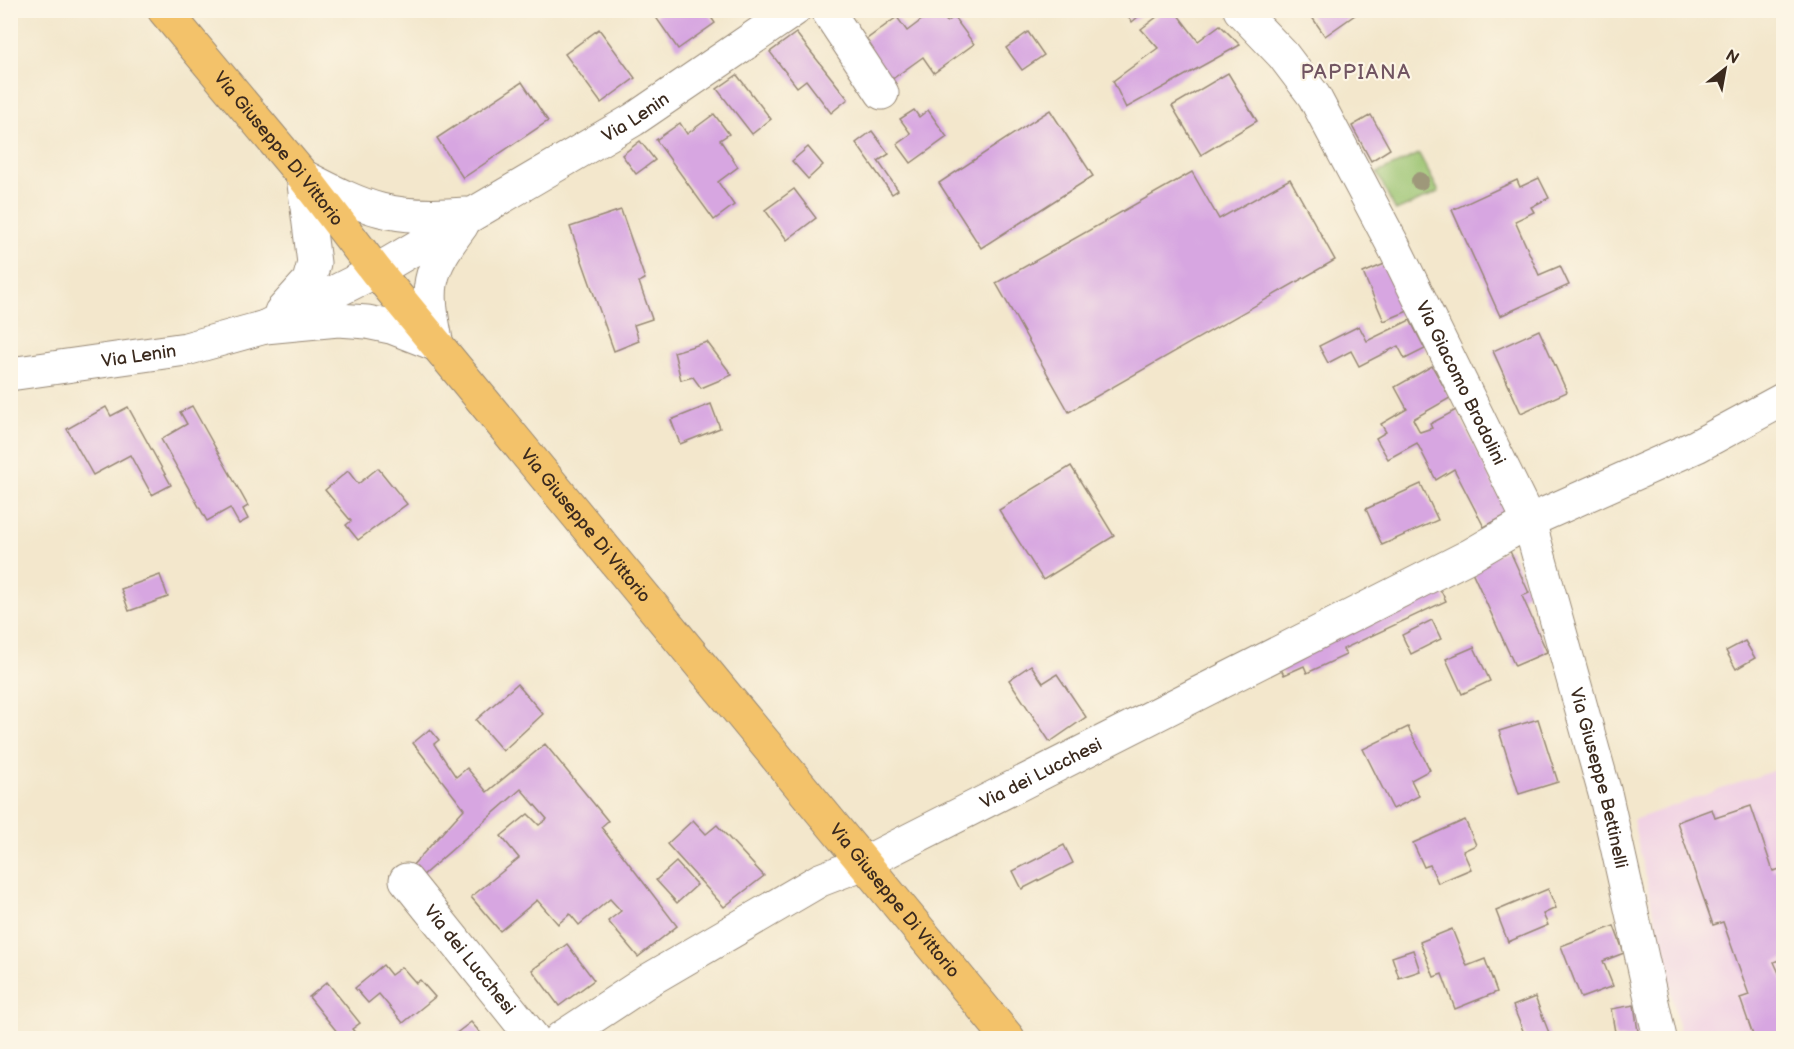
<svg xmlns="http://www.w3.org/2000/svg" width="1794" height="1049" font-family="'Balsamiq Sans',sans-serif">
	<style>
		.built { fill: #f0d0e4 }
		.green { fill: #9ac36f; stroke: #6a7646; stroke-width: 1.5 }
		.building { fill: #d7a6e1 }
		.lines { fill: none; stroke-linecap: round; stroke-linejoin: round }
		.minor-casing { stroke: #978875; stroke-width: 35 }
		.major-casing { stroke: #978875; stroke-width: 35 }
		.minor { stroke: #fff; stroke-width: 33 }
		.major { stroke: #f3c26a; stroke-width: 33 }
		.tree { fill: #9e987a }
		.labels { text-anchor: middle; stroke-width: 4.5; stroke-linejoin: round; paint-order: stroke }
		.street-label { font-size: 18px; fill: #3b2a1e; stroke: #fcf5e5 }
		.quarter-label { font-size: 21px; letter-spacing: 1.5px; fill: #725562; stroke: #fcf5e5 }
	</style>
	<rect width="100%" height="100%" fill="#fcf5e5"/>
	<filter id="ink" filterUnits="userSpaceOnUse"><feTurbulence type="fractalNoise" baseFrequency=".0167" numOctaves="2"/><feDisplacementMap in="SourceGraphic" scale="12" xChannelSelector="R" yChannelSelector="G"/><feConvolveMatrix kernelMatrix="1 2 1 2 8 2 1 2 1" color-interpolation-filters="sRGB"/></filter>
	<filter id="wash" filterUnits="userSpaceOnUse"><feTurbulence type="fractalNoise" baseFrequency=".008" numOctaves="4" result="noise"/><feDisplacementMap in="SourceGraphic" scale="24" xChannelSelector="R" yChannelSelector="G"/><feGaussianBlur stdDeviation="1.35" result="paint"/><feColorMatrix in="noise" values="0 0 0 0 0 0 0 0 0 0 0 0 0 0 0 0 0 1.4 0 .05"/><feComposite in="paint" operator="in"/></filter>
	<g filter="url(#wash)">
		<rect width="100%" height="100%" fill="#f3e7cc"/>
		<path class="built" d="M 1781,768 L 1784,774 L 1783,1038 L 1681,1038 L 1633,820 Z"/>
		<path class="green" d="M 1419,154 L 1439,192 L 1396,211 L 1377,173 Z"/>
		<g id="blocks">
			<g class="building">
				<path d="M 662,10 L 706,10 L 715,23 L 678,49 L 655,16 Z"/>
				<path d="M 935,10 L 939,10 L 947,22 L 954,17 L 974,44 L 934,73 L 923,57 L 884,85 L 856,47 L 897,17 L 907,31 Z"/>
				<path d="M 1122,10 L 1146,10 L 1132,22 Z"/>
				<path d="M 1166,10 L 1174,10 L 1198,41 L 1220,25 L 1240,45 L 1126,108 L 1113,81 L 1158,48 L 1141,29 Z"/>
				<path d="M 1307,10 L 1362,10 L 1325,36 Z"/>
				<path d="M 599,29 L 635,78 L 601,103 L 565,54 Z"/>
				<path d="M 1028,32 L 1044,55 L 1022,70 L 1006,48 Z"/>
				<path d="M 796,33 L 848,99 L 831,113 L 806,80 L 797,87 L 770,52 Z"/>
				<path d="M 1228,73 L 1257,121 L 1201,155 L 1172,106 Z"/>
				<path d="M 737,75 L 771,119 L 752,134 L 717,89 Z"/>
				<path d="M 522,82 L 548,121 L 463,178 L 437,138 Z"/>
				<path d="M 914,110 L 919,117 L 928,110 L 947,137 L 911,163 L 897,144 L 911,134 L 900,119 Z"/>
				<path d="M 1050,110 L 1093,176 L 981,248 L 939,183 Z"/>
				<path d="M 714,114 L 729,134 L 720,140 L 738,167 L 718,182 L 734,205 L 714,220 L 656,140 L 680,123 L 687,134 Z"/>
				<path d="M 1371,115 L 1390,149 L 1371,161 L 1352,126 Z"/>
				<path d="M 872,131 L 889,154 L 878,161 L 898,190 L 892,194 L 856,143 Z"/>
				<path d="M 640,141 L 655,160 L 636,174 L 622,155 Z"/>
				<path d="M 808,147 L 823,165 L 808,179 L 792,161 Z"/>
				<path d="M 1192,172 L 1219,219 L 1290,179 L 1335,260 L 1069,412 L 996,283 Z"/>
				<path d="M 1539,178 L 1549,198 L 1531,207 L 1534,212 L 1515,221 L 1539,275 L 1560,266 L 1569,285 L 1500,316 L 1452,210 L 1517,180 L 1520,187 Z"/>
				<path d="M 794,189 L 816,218 L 787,240 L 765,210 Z"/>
				<path d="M 621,210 L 645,279 L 639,282 L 652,319 L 634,325 L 639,341 L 614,351 L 570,227 Z"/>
				<path d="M 1387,263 L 1408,311 L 1384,321 L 1363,273 Z"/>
				<path d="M 1410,320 L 1425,349 L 1405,359 L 1398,346 L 1359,366 L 1351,351 L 1328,363 L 1319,346 L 1359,326 L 1367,341 Z"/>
				<path d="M 1539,330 L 1567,392 L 1521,413 L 1493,351 Z"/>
				<path d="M 707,342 L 732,375 L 701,388 L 693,377 L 681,380 L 674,352 Z"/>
				<path d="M 1432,366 L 1450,398 L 1413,419 L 1420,432 L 1432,428 L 1430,424 L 1456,410 L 1508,514 L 1484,527 L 1454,469 L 1436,480 L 1417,443 L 1388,459 L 1376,438 L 1386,432 L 1381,424 L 1407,409 L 1395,387 Z"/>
				<path d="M 711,404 L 720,428 L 680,444 L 671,420 Z"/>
				<path d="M 192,406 L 248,506 L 243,509 L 248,519 L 239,524 L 230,508 L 207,521 L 161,439 L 187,424 L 180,412 Z"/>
				<path d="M 106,407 L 111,416 L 128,407 L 171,485 L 152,495 L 130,455 L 93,475 L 67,429 Z"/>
				<path d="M 1071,466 L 1114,536 L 1043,580 L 999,510 Z"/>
				<path d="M 378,468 L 407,504 L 358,540 L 346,525 L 351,521 L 325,490 L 348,471 L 358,484 Z"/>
				<path d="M 1421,484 L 1438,520 L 1382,545 L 1366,509 Z"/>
				<path d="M 1509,549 L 1529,593 L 1522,596 L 1547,652 L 1515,666 L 1470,567 Z"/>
				<path d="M 160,575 L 168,597 L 129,611 L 121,589 Z"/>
				<path d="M 1437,583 L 1446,601 L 1343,649 L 1346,655 L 1307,673 L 1304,666 L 1284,675 L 1276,659 Z"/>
				<path d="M 1432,620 L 1441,639 L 1411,654 L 1402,635 Z"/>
				<path d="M 1745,641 L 1755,658 L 1736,669 L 1726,651 Z"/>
				<path d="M 1474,647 L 1490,681 L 1462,694 L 1446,659 Z"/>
				<path d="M 1031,665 L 1043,683 L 1057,674 L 1086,717 L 1050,742 L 1009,680 Z"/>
				<path d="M 517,684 L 543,714 L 503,751 L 476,720 Z"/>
				<path d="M 1538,719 L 1558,782 L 1519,794 L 1499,731 Z"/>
				<path d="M 1408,727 L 1430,770 L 1411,780 L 1419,796 L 1393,809 L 1363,749 Z"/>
				<path d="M 430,729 L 439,740 L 434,744 L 456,777 L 467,768 L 487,792 L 545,744 L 608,821 L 601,827 L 677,926 L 638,957 L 608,921 L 621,911 L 610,899 L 579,925 L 570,914 L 558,924 L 537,900 L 500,931 L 471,897 L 519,858 L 501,836 L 528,814 L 539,825 L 547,819 L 521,789 L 422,876 L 411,867 L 464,809 L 413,743 Z"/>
				<path d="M 1751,806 L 1773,871 L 1784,868 L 1784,958 L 1774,962 L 1784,984 L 1784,1038 L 1754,1038 L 1740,998 L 1749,995 L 1723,922 L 1713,925 L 1677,822 L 1712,809 L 1715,818 Z"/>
				<path d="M 693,820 L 706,834 L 717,825 L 764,876 L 724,907 L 667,844 Z"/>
				<path d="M 1465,820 L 1476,845 L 1463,851 L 1471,869 L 1438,883 L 1430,865 L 1424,867 L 1413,843 Z"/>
				<path d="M 1064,845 L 1073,863 L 1022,889 L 1013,871 Z"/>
				<path d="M 676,862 L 697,885 L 677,903 L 656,880 Z"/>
				<path d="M 1548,889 L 1556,908 L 1543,914 L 1548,925 L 1508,942 L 1496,911 Z"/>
				<path d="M 1614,926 L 1624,953 L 1603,961 L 1613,986 L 1581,998 L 1561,946 Z"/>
				<path d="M 1452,929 L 1467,966 L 1485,959 L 1497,992 L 1455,1009 L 1442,974 L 1434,977 L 1420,942 Z"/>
				<path d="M 567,944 L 594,980 L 559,1006 L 532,970 Z"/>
				<path d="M 1413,950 L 1420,971 L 1399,978 L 1392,957 Z"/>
				<path d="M 383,965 L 391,975 L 402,967 L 416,983 L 420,980 L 435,997 L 403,1023 L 379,994 L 368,1003 L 355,988 Z"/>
				<path d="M 327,982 L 360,1023 L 352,1029 L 360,1038 L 342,1038 L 309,997 Z"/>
				<path d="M 1535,997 L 1551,1038 L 1526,1038 L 1513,1006 Z"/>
				<path d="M 1634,1005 L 1639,1038 L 1616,1038 L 1611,1009 Z"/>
				<path d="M 471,1022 L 485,1038 L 450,1038 Z"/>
			</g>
		</g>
	</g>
	<g filter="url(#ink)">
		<use href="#blocks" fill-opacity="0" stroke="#978875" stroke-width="1.5"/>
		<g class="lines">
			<defs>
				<g id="minor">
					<path d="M 827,10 L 882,93"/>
					<path id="s1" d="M 1240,10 L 1283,55 L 1314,96 L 1394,247 L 1529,521 L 1697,446 L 1784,399"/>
					<path d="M 303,176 C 368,210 391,220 466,214"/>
					<path d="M 281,312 L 309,281 L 314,263 L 303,176"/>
					<path id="s2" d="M 265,327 L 376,271 L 633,120 L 794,10"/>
					<path d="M 437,345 C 425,286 426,273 462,225"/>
					<path id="s3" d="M 10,374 L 186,349 L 265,327 L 338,320 L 367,322 L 391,327 L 437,345"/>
					<path id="s4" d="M 406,880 L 533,1038"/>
					<path id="s5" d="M 561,1038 L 649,980 L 820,880 L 864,863 L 1471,555 L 1529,521 L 1606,797 L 1660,1038"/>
				</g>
				<g id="major">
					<path id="s6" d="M 164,10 L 303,176 L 376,271 L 1008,1038"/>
				</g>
			</defs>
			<use href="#minor" class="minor-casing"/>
			<use href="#major" class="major-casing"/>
			<use href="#minor" class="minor"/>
			<use href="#major" class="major"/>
		</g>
		<circle class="tree" cx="1420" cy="181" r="9"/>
	</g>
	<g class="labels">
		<g class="street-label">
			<text dy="6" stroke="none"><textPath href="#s2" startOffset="426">Via Lenin</textPath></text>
			<text dy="6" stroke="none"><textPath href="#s6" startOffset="180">Via Giuseppe Di Vittorio</textPath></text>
			<text dy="6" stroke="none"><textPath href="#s3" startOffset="130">Via Lenin</textPath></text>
			<text dy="6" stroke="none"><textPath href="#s1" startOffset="436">Via Giacomo Brodolini</textPath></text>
			<text dy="6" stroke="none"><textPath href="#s6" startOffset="666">Via Giuseppe Di Vittorio</textPath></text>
			<text dy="6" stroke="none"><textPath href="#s5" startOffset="549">Via dei Lucchesi</textPath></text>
			<text dy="6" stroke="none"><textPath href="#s5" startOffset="1365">Via Giuseppe Bettinelli</textPath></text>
			<text dy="6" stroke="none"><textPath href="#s6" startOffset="1152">Via Giuseppe Di Vittorio</textPath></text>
			<text dy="6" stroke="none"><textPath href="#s4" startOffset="102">Via dei Lucchesi</textPath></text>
		</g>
		<g class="quarter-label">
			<text x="1356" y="79">PAPPIANA</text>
		</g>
	</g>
	<rect width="1794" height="1049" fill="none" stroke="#fcf5e5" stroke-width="36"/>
	<g transform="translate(1725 69) rotate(31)" stroke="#fcf5e5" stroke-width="4.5" paint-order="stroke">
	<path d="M0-4.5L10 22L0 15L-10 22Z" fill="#3b2a1e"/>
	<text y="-9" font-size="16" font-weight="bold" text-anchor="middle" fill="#3b2a1e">N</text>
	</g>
</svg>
